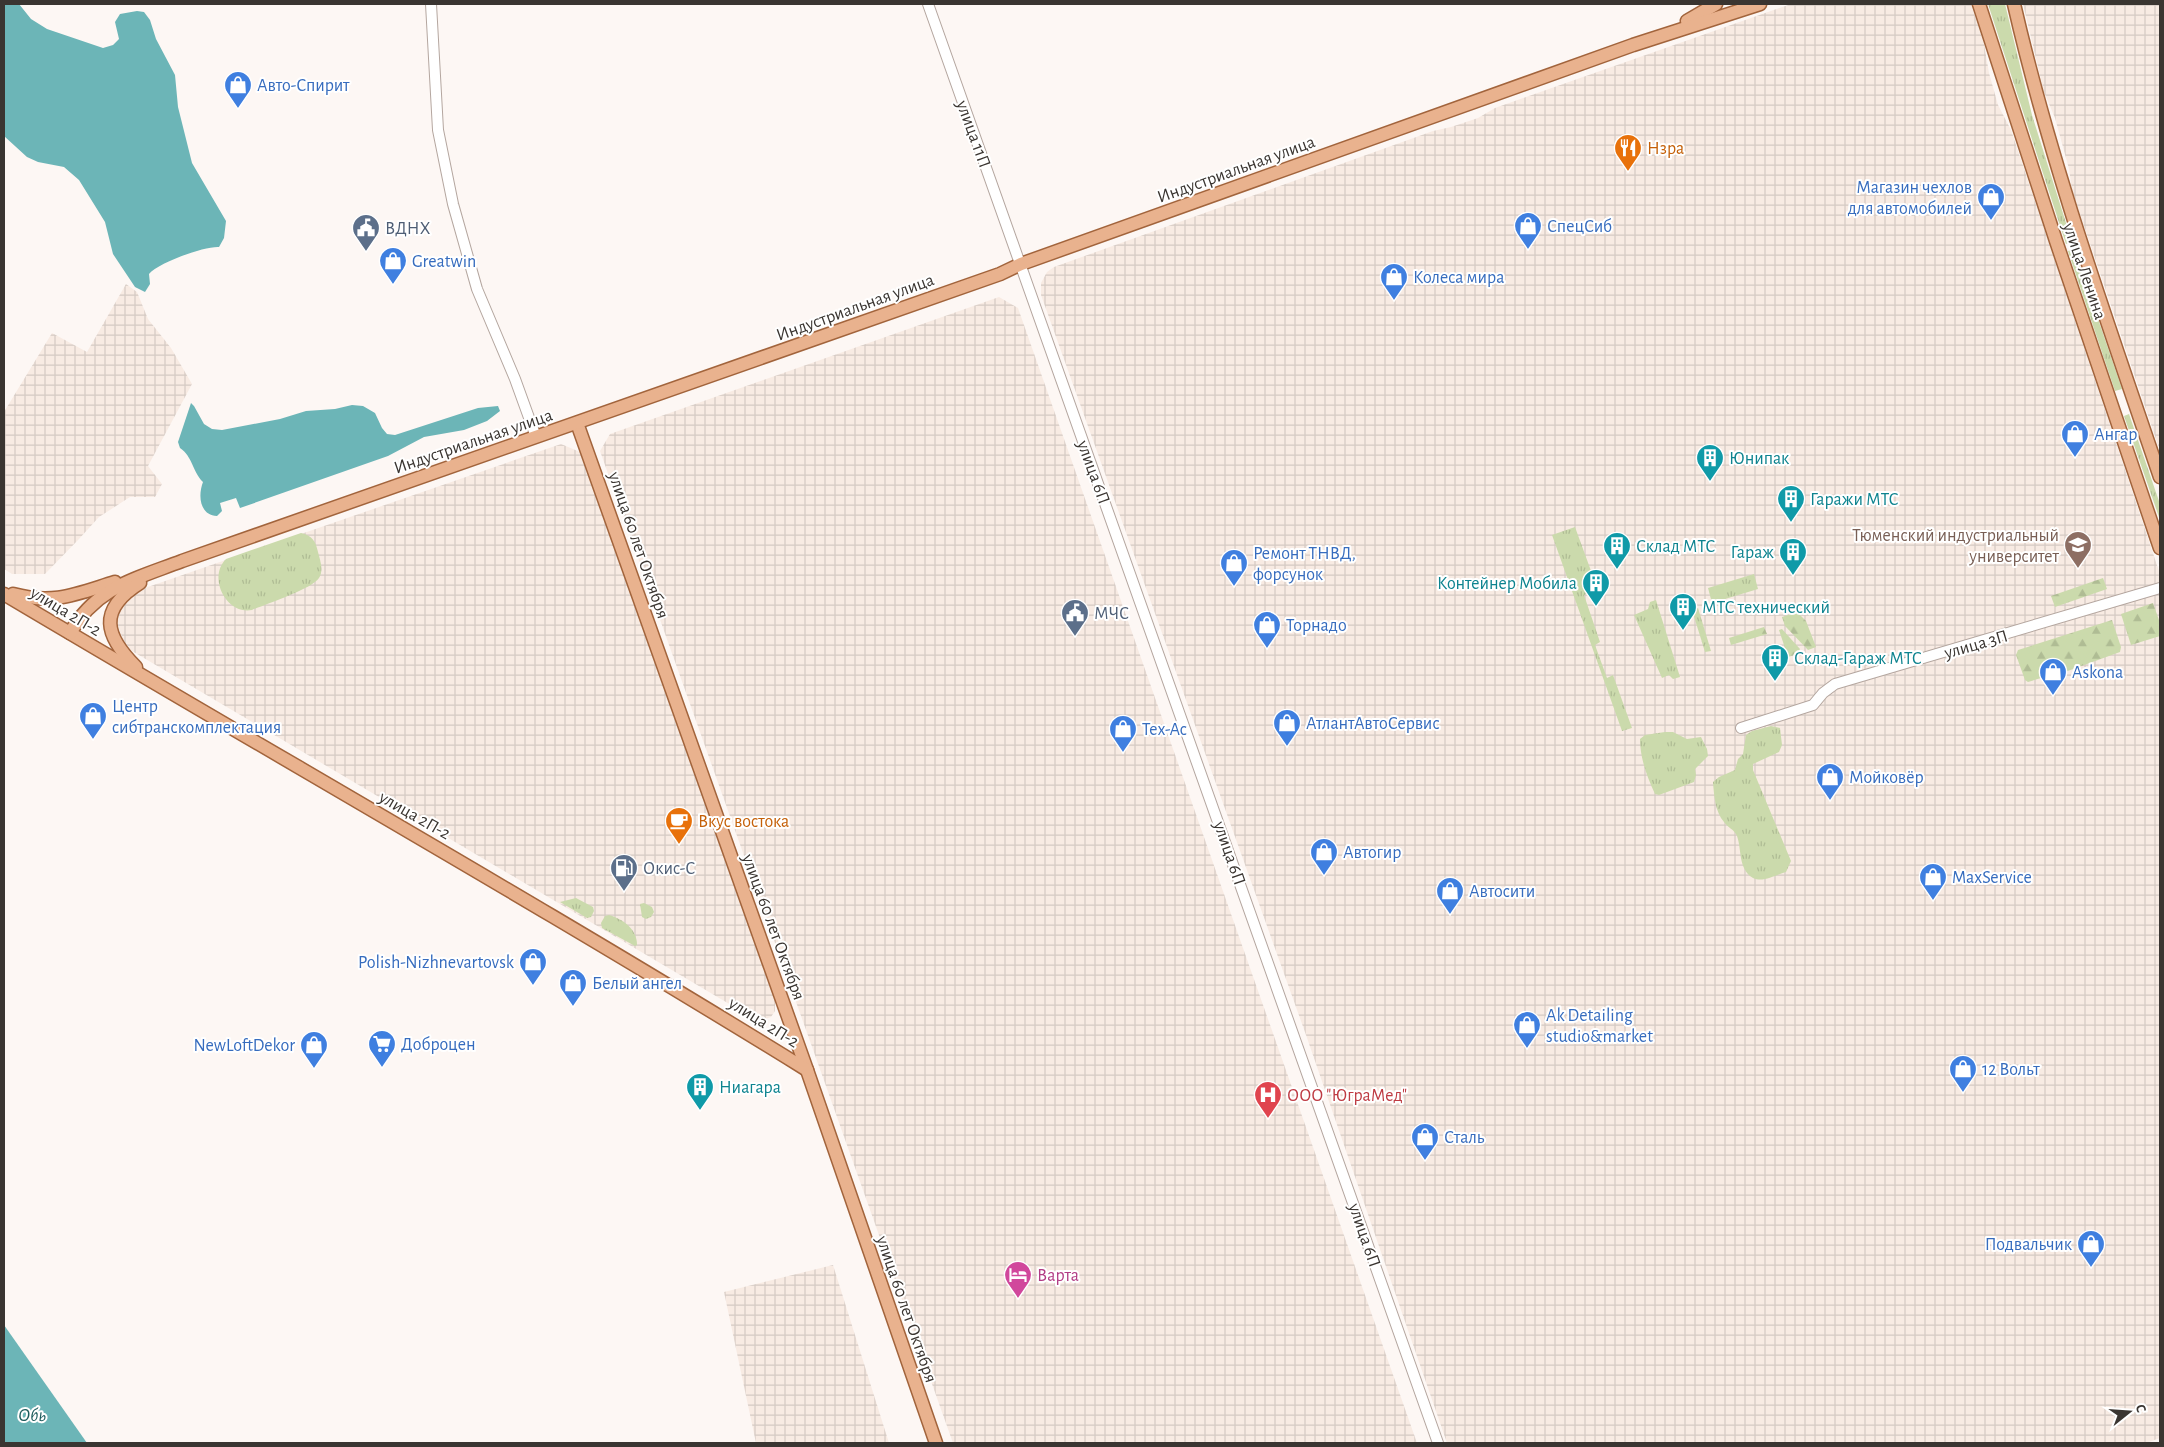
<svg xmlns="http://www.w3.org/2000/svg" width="2164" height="1447" font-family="'Alegreya Sans',sans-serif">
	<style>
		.industrial { fill: url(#industrial-grid) }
		.grass { fill: url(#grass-tufts) }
		.forest { fill: url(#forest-firs) }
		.water { fill: #6cb5b7 }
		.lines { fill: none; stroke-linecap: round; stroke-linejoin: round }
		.minor-casing { stroke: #b4a69f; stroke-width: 12 }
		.major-casing { stroke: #a2643c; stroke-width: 15 }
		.minor { stroke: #fff; stroke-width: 10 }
		.major { stroke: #e9b28e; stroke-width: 12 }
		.labels { text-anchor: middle; stroke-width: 4; stroke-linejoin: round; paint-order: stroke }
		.shop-label { font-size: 18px; fill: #366cbe; stroke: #fff; text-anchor: start }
		.street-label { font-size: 18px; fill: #3a3531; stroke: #fff }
		.food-label { font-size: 18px; fill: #c56008; stroke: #fff; text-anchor: start }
		.service-label { font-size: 18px; fill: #4e5e75; stroke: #fff; text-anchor: start }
		.culture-label { font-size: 18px; fill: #0d838f; stroke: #fff; text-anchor: start }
		.education-label { font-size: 18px; fill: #785e54; stroke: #fff; text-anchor: end }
		.health-label { font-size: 18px; fill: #be3a42; stroke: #fff; text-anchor: start }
		.hotel-label { font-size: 18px; fill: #b23c85; stroke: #fff; text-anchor: start }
		.water-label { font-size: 19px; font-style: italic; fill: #1d5c5d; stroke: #fff }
	</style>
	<defs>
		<pattern id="industrial-grid" width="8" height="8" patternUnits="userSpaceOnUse" patternTransform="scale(1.25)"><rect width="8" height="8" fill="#f8ebe3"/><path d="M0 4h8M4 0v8" fill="none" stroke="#d5cac3"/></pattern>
		<pattern id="grass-tufts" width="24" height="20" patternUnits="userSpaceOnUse" patternTransform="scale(1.25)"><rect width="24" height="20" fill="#cbdaac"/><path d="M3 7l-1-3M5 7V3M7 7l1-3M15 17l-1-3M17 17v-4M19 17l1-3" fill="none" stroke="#afbc94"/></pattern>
		<pattern id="forest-firs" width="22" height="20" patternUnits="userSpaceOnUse" patternTransform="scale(1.25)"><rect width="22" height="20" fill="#cbdaac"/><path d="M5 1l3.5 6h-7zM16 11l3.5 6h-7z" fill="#afbc94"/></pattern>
	</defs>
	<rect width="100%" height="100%" fill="#fdf7f4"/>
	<g class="industrial">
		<path d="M 1791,4 L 1971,4 L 1984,44 L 1989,73 L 1998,105 L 2011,130 L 2160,574 L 2160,1438 L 2146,1443 L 1447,1443 L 1306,1035 L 1041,295 L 1041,283 L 1047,272 L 1054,267 L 1433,131 L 1451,127 L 1478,118 L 1495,108 Z"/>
		<path d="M 2023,4 L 2160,4 L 2160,451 L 2072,190 L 2069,169 L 2055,118 L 2044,92 Z"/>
		<path d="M 126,284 L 137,292 L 148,319 L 171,348 L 192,384 L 148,466 L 162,484 L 155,497 L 130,497 L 99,517 L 79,539 L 45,574 L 12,574 L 4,569 L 4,412 L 52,333 L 87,352 Z"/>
		<path d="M 999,297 L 1018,308 L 1417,1443 L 953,1443 L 600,451 L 610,434 Z"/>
		<path d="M 561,444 L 580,452 L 775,1001 L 775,1011 L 771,1017 L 762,1020 L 753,1018 L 132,651 L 125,643 L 120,632 L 117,622 L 119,612 L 124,603 L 133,595 L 145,588 Z"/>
		<path d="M 833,1265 L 889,1443 L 756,1443 L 724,1292 Z"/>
	</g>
	<g class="grass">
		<path d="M 1988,4 L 2005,4 L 2032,115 L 2072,242 L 2066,244 Z"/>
		<path d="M 2074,249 L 2122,389 L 2115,391 L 2068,251 Z"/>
		<path d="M 2129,414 L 2160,504 L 2160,520 L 2124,416 Z"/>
		<path d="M 1575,527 L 1598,590 L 1584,595 L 1600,642 L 1595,645 L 1607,678 L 1613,675 L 1632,728 L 1622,731 L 1552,535 Z"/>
		<path d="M 301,533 C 312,535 316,542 318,552 C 320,560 324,570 319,578 C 312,589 266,604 252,610 C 227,615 207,578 226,559 Z"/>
		<path d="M 1754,574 L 1758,589 L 1712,603 L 1708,588 Z"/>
		<path d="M 1656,600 L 1680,677 L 1673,679 L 1669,675 L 1662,678 L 1634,615 L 1648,609 L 1650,602 Z"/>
		<path d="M 1698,608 L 1711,651 L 1705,652 L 1692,610 Z"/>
		<path d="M 1771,726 L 1780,728 L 1782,745 L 1779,752 L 1753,764 L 1753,770 L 1791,861 L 1786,872 C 1775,875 1763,883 1753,878 C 1738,869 1742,850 1737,836 C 1734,829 1728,828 1724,822 C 1715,812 1714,795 1713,782 L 1719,777 L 1735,770 L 1738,759 L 1743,754 L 1746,735 L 1752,731 Z"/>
		<path d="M 1665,732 L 1673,732 L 1687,739 L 1701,737 L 1707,749 L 1708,756 L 1695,769 L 1696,775 L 1694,782 L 1659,795 L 1655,794 C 1647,777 1640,758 1640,739 L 1645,735 Z"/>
		<path d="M 576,898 L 593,907 L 594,911 L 591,917 L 587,918 L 560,902 Z"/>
		<path d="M 644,903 L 652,907 L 654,912 L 651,917 L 646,919 L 642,917 L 640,904 Z"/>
		<path d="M 609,915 C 623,919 637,929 637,945 L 635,946 L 602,928 L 601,923 L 605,916 Z"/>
	</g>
	<g class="forest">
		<path d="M 2103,578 L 2107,589 L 2055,607 L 2051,596 Z"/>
		<path d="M 2153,603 L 2160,623 L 2160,636 L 2131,645 L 2121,614 Z"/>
		<path d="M 1797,612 L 1806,621 L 1816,647 L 1808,650 L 1785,626 L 1782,617 Z"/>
		<path d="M 2112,620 L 2121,647 L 2120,652 L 2065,672 L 2060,672 L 2028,682 L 2025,680 L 2016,655 L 2018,650 Z"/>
		<path d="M 1764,627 L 1767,634 L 1731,645 L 1729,638 Z"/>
		<path d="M 1782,629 L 1800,649 L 1797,654 L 1788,657 L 1779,630 Z"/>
	</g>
	<g class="water">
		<path d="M 4,4 L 19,4 L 31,19 L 47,29 L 103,48 L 113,45 L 119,39 L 115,22 L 120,14 L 137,11 L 144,12 L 150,20 L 156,39 L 175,75 L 178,107 L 192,163 L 226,221 L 224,238 L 219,247 C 204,246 158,263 149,274 L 150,284 L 145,292 L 135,287 L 113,254 L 105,222 L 79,180 L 64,167 L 38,162 L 27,157 L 4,136 Z"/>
		<path d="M 191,403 L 194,406 L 204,424 L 212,429 L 222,430 L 280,419 L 306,411 L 335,409 L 352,405 L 363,406 L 375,413 L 382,428 L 387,434 L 395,435 L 478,408 L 498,406 L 500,411 L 487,421 L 464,430 L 424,437 L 388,456 L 240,508 L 236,498 L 220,503 L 222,511 L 217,516 C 199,515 198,495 203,482 C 192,471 193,457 180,448 L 178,442 Z"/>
		<path d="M 4,1325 L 87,1443 L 4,1443 Z"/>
	</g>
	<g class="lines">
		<defs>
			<g id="minor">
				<path d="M 431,4 L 438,130 L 453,204 L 477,289 L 515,379 L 536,437"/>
				<path d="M 928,4 L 1438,1443"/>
				<path d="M 1741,728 L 1813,705 L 1823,693 L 1835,684 L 2160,588"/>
			</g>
			<g id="major">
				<path d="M 1979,4 L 2056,241 L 2160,548"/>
				<path d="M 2014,4 C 2051,165 2107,321 2160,477"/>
				<path d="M 1687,21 L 1716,4"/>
				<path d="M 577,423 L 807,1070 L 936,1443"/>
				<path d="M 4,594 C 271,753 542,906 807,1070"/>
				<path d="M 13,594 C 54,605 76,594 115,582"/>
				<path d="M 70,633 C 96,587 135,579 182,561 L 1000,274 L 1021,264 L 1633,45 L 1760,4"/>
				<path d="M 136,667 C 105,636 97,610 140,583"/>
			</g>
		</defs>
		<use href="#minor" class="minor-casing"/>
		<use href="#major" class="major-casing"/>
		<use href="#minor" class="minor"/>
		<use href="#major" class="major"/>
	</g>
	<defs>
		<symbol id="shop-pin" viewBox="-11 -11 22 30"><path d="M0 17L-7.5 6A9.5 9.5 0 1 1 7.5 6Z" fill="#3f7fe0" stroke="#fff"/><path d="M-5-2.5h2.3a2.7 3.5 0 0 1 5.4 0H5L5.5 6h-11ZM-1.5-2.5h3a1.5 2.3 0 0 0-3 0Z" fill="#fff"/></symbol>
		<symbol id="restaurant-pin" viewBox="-11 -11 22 30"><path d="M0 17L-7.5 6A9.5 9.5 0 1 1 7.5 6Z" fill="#e8710a" stroke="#fff"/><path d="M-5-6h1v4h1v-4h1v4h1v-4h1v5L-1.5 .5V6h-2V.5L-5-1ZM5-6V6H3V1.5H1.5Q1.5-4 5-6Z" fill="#fff"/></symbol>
		<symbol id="civic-pin" viewBox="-11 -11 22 30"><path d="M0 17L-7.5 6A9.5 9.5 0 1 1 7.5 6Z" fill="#5c6f8a" stroke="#fff"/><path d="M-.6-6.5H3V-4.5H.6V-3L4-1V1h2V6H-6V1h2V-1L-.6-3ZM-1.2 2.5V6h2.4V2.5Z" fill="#fff"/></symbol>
		<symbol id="building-pin" viewBox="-11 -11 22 30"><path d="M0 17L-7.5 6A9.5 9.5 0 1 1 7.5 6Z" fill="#0f9aa8" stroke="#fff"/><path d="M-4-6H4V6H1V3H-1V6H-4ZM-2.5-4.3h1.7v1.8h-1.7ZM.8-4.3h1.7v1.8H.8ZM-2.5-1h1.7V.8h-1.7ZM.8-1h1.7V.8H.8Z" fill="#fff"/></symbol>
		<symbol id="university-pin" viewBox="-11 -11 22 30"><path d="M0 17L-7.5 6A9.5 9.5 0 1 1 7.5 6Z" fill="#8d6e63" stroke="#fff"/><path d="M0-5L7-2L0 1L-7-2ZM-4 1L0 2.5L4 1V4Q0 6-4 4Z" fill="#fff"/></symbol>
		<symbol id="cafe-pin" viewBox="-11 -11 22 30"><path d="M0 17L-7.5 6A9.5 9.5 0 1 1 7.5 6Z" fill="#e8710a" stroke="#fff"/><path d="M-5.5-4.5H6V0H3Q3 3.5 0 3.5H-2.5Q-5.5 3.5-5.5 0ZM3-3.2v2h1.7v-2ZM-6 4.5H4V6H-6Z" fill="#fff"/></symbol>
		<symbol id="fuel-pin" viewBox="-11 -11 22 30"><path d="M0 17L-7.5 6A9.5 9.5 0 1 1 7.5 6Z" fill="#5c6f8a" stroke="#fff"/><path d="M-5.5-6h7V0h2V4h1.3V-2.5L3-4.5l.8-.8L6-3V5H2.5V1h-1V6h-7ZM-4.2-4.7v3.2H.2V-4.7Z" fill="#fff"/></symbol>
		<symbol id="supermarket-pin" viewBox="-11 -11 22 30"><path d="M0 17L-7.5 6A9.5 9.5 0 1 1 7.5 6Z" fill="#3f7fe0" stroke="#fff"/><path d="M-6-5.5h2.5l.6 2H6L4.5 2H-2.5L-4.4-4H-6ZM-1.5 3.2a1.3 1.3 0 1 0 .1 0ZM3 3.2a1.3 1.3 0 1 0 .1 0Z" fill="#fff"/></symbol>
		<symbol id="hospital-pin" viewBox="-11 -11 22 30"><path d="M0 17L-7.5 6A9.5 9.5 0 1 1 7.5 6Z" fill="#e0444e" stroke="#fff"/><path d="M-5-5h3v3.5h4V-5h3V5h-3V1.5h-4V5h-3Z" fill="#fff"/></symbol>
		<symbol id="hotel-pin" viewBox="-11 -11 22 30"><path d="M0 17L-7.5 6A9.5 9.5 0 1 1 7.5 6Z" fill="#d1479c" stroke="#fff"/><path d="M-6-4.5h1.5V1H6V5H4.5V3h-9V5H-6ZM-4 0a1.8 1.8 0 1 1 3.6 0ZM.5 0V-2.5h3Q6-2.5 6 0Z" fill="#fff"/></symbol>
	</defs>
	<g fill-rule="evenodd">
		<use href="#shop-pin" x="222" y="69" width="32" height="43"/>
		<use href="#restaurant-pin" x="1612" y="132" width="32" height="43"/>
		<use href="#shop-pin" x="1975" y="181" width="32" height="43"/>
		<use href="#shop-pin" x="1512" y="210" width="32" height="43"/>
		<use href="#civic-pin" x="350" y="212" width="32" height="43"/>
		<use href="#shop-pin" x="377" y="245" width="32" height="43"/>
		<use href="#shop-pin" x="1378" y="261" width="32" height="43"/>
		<use href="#shop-pin" x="2059" y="418" width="32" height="43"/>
		<use href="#building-pin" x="1694" y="442" width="32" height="43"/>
		<use href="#building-pin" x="1775" y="483" width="32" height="43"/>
		<use href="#university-pin" x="2062" y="529" width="32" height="43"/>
		<use href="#building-pin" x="1601" y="530" width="32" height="43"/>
		<use href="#building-pin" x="1777" y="536" width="32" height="43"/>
		<use href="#shop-pin" x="1218" y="547" width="32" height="43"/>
		<use href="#building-pin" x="1580" y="567" width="32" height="43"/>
		<use href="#building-pin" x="1667" y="591" width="32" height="43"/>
		<use href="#civic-pin" x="1059" y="597" width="32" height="43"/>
		<use href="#shop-pin" x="1251" y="609" width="32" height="43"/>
		<use href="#building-pin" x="1759" y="642" width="32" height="43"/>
		<use href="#shop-pin" x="2037" y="656" width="32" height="43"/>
		<use href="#shop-pin" x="77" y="700" width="32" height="43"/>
		<use href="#shop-pin" x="1271" y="707" width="32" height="43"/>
		<use href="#shop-pin" x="1107" y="713" width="32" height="43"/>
		<use href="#shop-pin" x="1814" y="761" width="32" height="43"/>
		<use href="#cafe-pin" x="663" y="805" width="32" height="43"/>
		<use href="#shop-pin" x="1308" y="836" width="32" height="43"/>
		<use href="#fuel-pin" x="608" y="852" width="32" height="43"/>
		<use href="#shop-pin" x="1917" y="861" width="32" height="43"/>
		<use href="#shop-pin" x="1434" y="875" width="32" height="43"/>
		<use href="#shop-pin" x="517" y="946" width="32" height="43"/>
		<use href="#shop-pin" x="557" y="967" width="32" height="43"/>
		<use href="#shop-pin" x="1511" y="1009" width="32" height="43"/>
		<use href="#supermarket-pin" x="366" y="1028" width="32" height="43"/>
		<use href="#shop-pin" x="298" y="1029" width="32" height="43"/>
		<use href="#shop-pin" x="1947" y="1053" width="32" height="43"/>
		<use href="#building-pin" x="684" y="1071" width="32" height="43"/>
		<use href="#hospital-pin" x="1252" y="1079" width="32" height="43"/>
		<use href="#shop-pin" x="1409" y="1121" width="32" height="43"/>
		<use href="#shop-pin" x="2075" y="1228" width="32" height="43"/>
		<use href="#hotel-pin" x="1002" y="1259" width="32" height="43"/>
	</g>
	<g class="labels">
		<g class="shop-label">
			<text x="257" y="91">Авто-Спирит</text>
			<text x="1972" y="193" text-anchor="end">Магазин чехлов<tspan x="1972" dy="21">для автомобилей</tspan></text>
			<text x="1547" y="232">СпецСиб</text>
			<text x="412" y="267">Greatwin</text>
			<text x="1413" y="283">Колеса мира</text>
			<text x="2094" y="440">Ангар</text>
			<text x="1253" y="559">Ремонт ТНВД,<tspan x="1253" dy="21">форсунок</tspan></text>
			<text x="1286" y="631">Торнадо</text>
			<text x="2072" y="678">Askona</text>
			<text x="112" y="712">Центр<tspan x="112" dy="21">сибтранскомплектация</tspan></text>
			<text x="1306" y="729">АтлантАвтоСервис</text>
			<text x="1142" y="735">Тех-Ас</text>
			<text x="1849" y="783">Мойковёр</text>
			<text x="1343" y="858">Автогир</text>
			<text x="1952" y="883">MaxService</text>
			<text x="1469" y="897">Автосити</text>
			<text x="514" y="968" text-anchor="end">Polish-Nizhnevartovsk</text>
			<text x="592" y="989">Белый ангел</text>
			<text x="1546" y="1021">Ak Detailing<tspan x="1546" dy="21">studio&amp;market</tspan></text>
			<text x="401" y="1050">Доброцен</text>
			<text x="295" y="1051" text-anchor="end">NewLoftDekor</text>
			<text x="1982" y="1075">12 Вольт</text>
			<text x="1444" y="1143">Сталь</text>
			<text x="2072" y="1250" text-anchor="end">Подвальчик</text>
		</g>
		<g class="street-label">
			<text transform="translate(974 134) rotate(70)" y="6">улица 11П</text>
			<text transform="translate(1236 169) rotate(-20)" y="6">Индустриальная улица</text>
			<text transform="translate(2085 271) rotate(71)" y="6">улица Ленина</text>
			<text transform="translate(855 307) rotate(-20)" y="6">Индустриальная улица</text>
			<text transform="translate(473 441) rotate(-19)" y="6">Индустриальная улица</text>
			<text transform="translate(1094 472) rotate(70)" y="6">улица 6П</text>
			<text transform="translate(639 545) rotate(71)" y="6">улица 60 лет Октября</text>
			<text transform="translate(66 611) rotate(31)" y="6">улица 2П-2</text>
			<text transform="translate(1976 644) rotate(-16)" y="6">улица 3П</text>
			<text transform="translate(415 815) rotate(30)" y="6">улица 2П-2</text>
			<text transform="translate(1230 853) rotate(71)" y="6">улица 6П</text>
			<text transform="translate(774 927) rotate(70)" y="6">улица 60 лет Октября</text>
			<text transform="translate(764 1022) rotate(32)" y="6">улица 2П-2</text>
			<text transform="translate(1365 1235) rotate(71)" y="6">улица 6П</text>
			<text transform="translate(907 1309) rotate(71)" y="6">улица 60 лет Октября</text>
		</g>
		<g class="food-label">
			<text x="1647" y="154">Нзра</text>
			<text x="698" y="827">Вкус востока</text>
		</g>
		<g class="service-label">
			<text x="385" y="234">ВДНХ</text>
			<text x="1094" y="619">МЧС</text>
			<text x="643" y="874">Окис-С</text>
		</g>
		<g class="culture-label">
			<text x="1729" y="464">Юнипак</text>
			<text x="1810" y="505">Гаражи МТС</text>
			<text x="1636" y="552">Склад МТС</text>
			<text x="1774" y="558" text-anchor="end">Гараж</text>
			<text x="1577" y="589" text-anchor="end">Контейнер Мобила</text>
			<text x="1702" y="613">МТС технический</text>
			<text x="1794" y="664">Склад-Гараж МТС</text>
			<text x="719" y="1093">Ниагара</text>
		</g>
		<g class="education-label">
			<text x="2059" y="541">Тюменский индустриальный<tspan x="2059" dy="21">университет</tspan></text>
		</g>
		<g class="health-label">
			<text x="1287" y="1101">ООО "ЮграМед"</text>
		</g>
		<g class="hotel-label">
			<text x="1037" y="1281">Варта</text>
		</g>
		<g class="water-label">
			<text x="32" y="1421">Обь</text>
		</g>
	</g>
	<rect width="2164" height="1447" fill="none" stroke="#3a3531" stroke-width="10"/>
	<g transform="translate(2129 1412) rotate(73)" stroke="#ffffff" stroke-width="4" paint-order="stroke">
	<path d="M0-4L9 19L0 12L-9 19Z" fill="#3a3531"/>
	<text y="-8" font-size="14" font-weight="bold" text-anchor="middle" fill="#3a3531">С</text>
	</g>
</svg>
